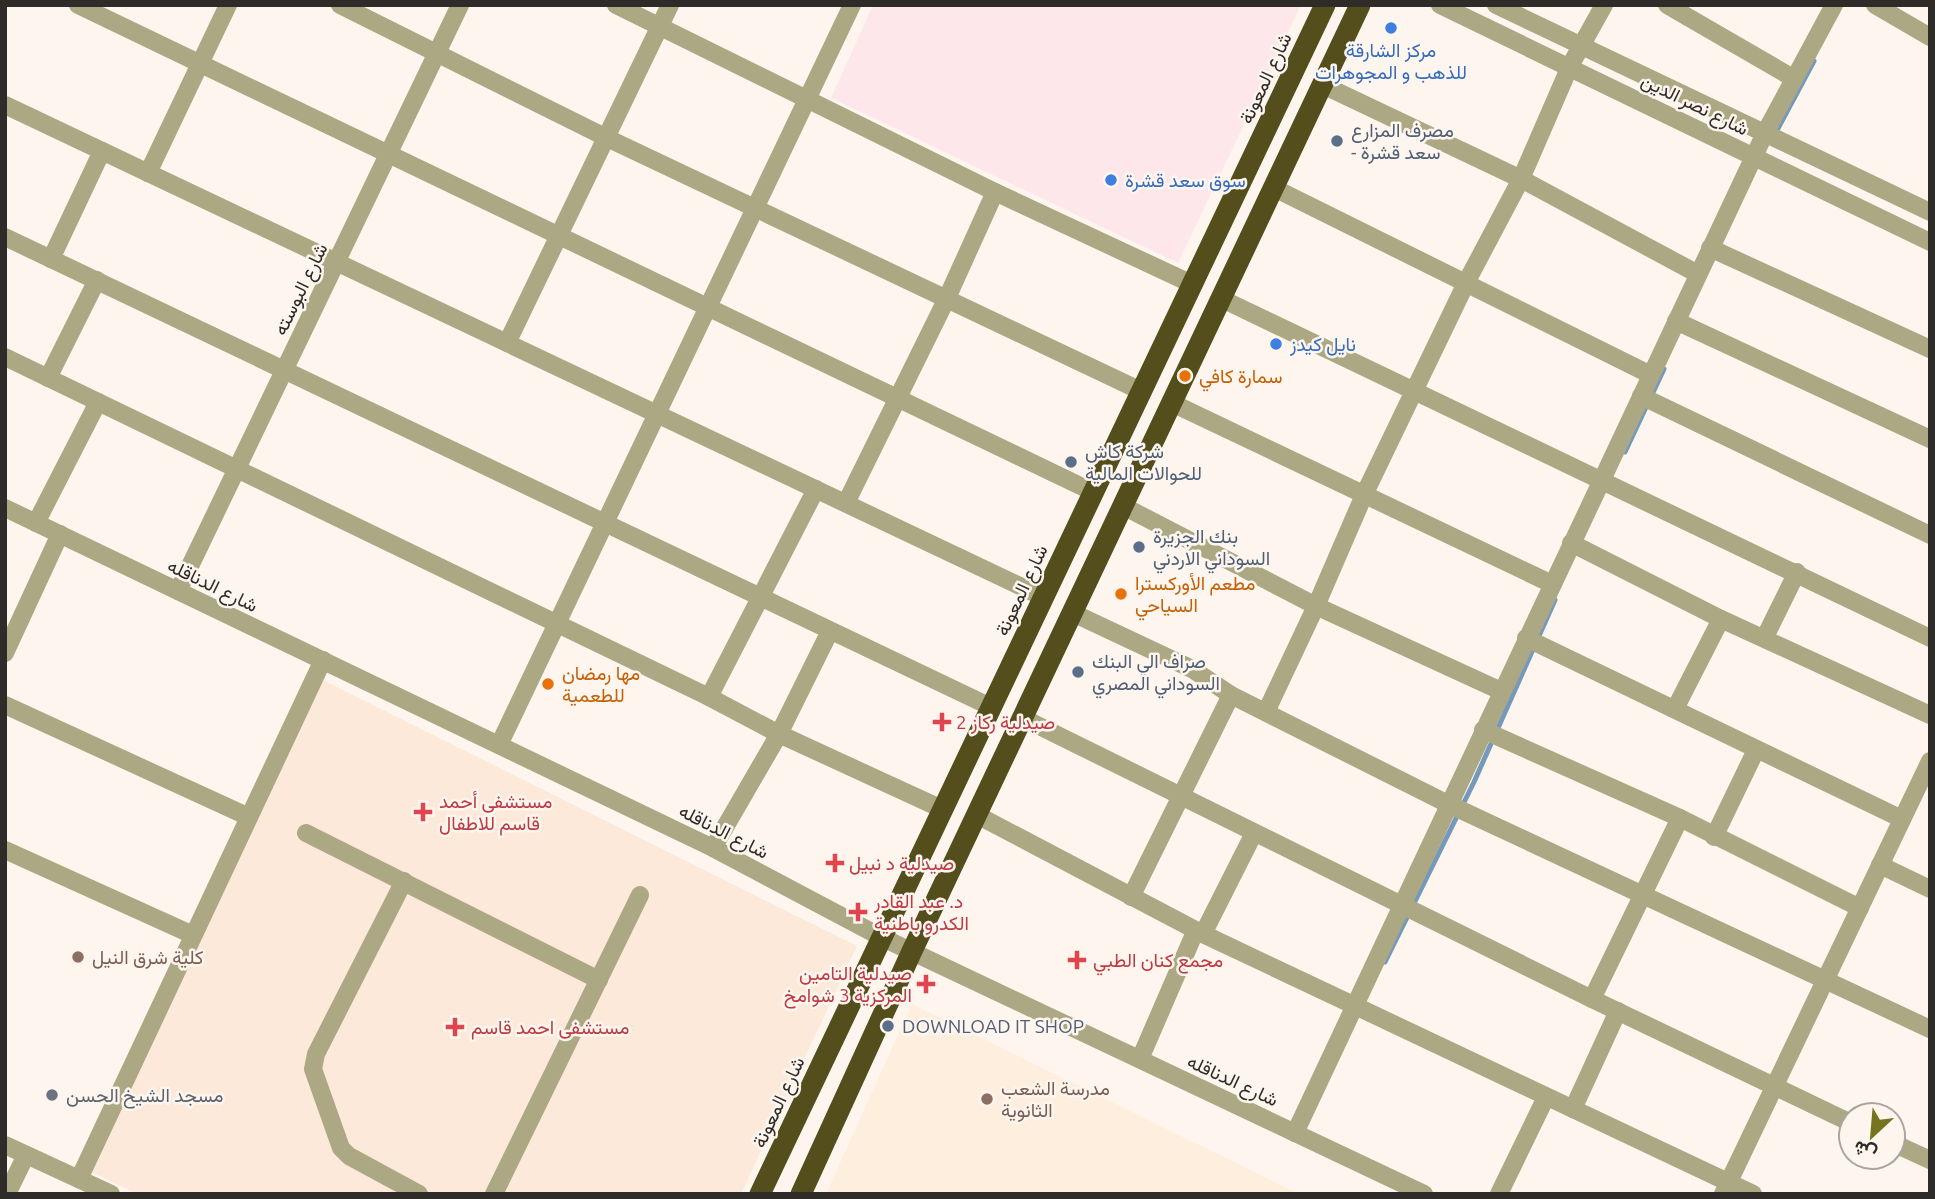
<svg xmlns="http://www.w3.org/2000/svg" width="1935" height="1199" font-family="Ubuntu,Vazirmatn,sans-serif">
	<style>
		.commercial { fill: #fde7ea }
		.built { fill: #fdeede }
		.medical { fill: #fde9da }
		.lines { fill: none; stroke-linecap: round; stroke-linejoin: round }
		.stream { stroke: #7499bc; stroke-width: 5 }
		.minor { stroke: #aca883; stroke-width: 18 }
		.highway { stroke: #544e1d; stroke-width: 21 }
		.shop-dot { fill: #3f7fe0; stroke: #fef6ee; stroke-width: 2.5 }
		.service-dot { fill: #5c6f8a; stroke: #fef6ee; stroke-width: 2.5 }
		.food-dot { fill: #e8710a; stroke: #fef6ee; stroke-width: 2.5 }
		.health-dot { fill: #e0444e; stroke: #fef6ee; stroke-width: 2.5 }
		.education-dot { fill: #8d6e63; stroke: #fef6ee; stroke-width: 2.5 }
		.worship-dot { fill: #6b7280; stroke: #fef6ee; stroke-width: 2.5 }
		.labels { text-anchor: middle; stroke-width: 5; stroke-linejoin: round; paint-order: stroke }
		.shop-label { font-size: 19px; fill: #366cbe; stroke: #fef6ee; text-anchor: start }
		.street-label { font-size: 19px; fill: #2f2b28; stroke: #fef6ee }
		.service-label { font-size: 19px; fill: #4e5e75; stroke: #fef6ee; text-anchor: start }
		.food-label { font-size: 19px; fill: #c56008; stroke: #fef6ee; text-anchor: start }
		.health-label { font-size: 19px; fill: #be3a42; stroke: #fef6ee; text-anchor: start }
		.education-label { font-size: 19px; fill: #785e54; stroke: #fef6ee; text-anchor: start }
		.worship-label { font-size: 19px; fill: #5b616d; stroke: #fef6ee; text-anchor: start }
	</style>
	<rect width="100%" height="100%" fill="#fef6ee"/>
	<path class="commercial" d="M 873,5 L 1301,5 L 1178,263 L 831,98 Z"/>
	<path class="built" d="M 912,1004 L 1299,1194 L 826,1194 Z"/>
	<path class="medical" d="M 321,679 L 857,946 L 741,1194 L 137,1194 L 88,1170 Z"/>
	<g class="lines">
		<g class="stream">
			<path d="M 1774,136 L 1814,61"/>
			<path d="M 1625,452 L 1664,369"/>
			<path d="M 1385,962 L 1474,782 L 1555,600"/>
		</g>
		<g class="minor">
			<path d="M 78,5 L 1093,492"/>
			<path d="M 340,5 L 607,138 L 1141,391"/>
			<path d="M 616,5 L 995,192 L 1192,284"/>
			<path d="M 1440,5 L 1930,242"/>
			<path d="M 1496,5 L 1930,212"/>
			<path d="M 1667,5 L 1793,78"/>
			<path d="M 1875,5 L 1930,37"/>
			<path d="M 1323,85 L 1521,179 L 1698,274"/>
			<path d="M 5,105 L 1043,597"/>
			<path d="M 148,173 L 228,5"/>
			<path d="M 1274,188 L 1651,375"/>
			<path d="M 5,237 L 991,707"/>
			<path d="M 1710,248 L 1930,349"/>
			<path d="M 51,259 L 102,151"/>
			<path d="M 1222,299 L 1930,638"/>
			<path d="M 1676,321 L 1930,439"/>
			<path d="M 507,343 L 670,5"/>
			<path d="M 5,357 L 709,697 L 779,734 L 942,809"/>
			<path d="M 48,378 L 97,280"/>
			<path d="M 1641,396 L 1930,535"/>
			<path d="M 1172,403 L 1552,584"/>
			<path d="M 846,503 L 947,298 L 995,192"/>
			<path d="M 1123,506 L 1316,606 L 1501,691"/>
			<path d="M 5,508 L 713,848 L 881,937 L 1424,1194"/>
			<path d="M 36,523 L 98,402"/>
			<path d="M 1571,543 L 1721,619 L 1930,715"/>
			<path d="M 178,591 L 460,5"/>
			<path d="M 1073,613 L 1192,669 L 1231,695 L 1448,804 L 1930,1029"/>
			<path d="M 1765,637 L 1797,572"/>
			<path d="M 1526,638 L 1902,819"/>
			<path d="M 5,653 L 60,534"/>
			<path d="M 709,697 L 816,489"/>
			<path d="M 5,705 L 249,817"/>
			<path d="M 1675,709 L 1721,619"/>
			<path d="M 1266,712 L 1316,606 L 1364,495 L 1467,281 L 1521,179 L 1570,66 L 1604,5"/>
			<path d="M 1023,718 L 1592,999 L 1851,1123"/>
			<path d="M 1483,730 L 1680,818 L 1860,908"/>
			<path d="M 499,745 L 852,5"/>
			<path d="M 977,815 L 1203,934 L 1753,1194"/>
			<path d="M 306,833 L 599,980"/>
			<path d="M 1714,837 L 1756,750"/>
			<path d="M 713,848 L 779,734 L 830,631"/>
			<path d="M 5,850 L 193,935"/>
			<path d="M 1880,865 L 1930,889"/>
			<path d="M 404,881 L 316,1054 L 313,1069 L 341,1148 L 349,1156 L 419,1194"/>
			<path d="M 1131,897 L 1231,695"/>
			<path d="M 1592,999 L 1680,818"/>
			<path d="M 1140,1059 L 1195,932 L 1203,934 L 1254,833"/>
			<path d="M 1573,1109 L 1618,1011"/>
			<path d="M 1295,1133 L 1765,133 L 1834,5"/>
			<path d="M 1893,1143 L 1930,1160"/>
			<path d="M 5,1145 L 111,1194"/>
			<path d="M 79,1179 L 323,660"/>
			<path d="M 7,1194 L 26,1155"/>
			<path d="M 494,1194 L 640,895"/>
			<path d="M 1499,1194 L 1546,1097"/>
			<path d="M 1723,1194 L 1930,761"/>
		</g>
		<g class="highway">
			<path d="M 760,1194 L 1325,5"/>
			<path d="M 801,1194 L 912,951 L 1360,5"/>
		</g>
	</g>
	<g class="shop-dot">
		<circle cx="1391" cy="28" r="7"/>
		<circle cx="1111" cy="180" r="7"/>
		<circle cx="1276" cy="344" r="7"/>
	</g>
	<g class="service-dot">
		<circle cx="1337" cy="141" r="7"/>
		<circle cx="1071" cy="462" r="7"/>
		<circle cx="1139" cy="547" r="7"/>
		<circle cx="1078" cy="672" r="7"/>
		<circle cx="888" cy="1026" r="7"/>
	</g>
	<g class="food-dot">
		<circle cx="1185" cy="376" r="7"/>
		<circle cx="1121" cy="594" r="7"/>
		<circle cx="548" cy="684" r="7"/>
	</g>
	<g class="health-dot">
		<path d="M938.5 711.5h7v7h7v7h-7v7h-7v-7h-7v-7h7z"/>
		<path d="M419.5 801.5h7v7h7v7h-7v7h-7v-7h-7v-7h7z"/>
		<path d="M831.5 852.5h7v7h7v7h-7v7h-7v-7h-7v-7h7z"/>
		<path d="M854.5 901.5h7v7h7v7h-7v7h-7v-7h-7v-7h7z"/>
		<path d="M1073.5 949.5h7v7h7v7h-7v7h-7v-7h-7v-7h7z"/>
		<path d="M922.5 973.5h7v7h7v7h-7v7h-7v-7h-7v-7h7z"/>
		<path d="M451.5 1016.5h7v7h7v7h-7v7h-7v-7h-7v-7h7z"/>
	</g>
	<g class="education-dot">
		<circle cx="78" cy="957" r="7"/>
		<circle cx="987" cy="1099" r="7"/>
	</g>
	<circle class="worship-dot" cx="52" cy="1095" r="7"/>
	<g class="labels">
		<g class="shop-label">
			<text x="1391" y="57" text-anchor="middle">مركز الشارقة<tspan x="1391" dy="22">للذهب و المجوهرات</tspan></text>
			<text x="1125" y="187">سوق سعد قشرة</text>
			<text x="1290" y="351">نايل كيدز</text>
		</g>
		<g class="street-label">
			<text transform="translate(1265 78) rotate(-65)" y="7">شارع المعونة</text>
			<text transform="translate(1695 104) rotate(26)" y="7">شارع نصر الدين</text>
			<text transform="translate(300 289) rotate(-64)" y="7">شارع البوسته</text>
			<text transform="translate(213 585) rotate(26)" y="7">شارع الدناقله</text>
			<text transform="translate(1021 590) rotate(-65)" y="7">شارع المعونة</text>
			<text transform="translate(724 831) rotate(27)" y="7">شارع الدناقله</text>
			<text transform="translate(1233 1080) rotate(25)" y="7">شارع الدناقله</text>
			<text transform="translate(778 1102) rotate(-65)" y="7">شارع المعونة</text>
		</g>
		<g class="service-label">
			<text x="1351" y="137">مصرف المزارع<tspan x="1351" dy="22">- سعد قشرة</tspan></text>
			<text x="1085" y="458">شركة كاش<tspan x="1085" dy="22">للحوالات المالية</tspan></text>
			<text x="1153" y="543">بنك الجزيرة<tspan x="1153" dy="22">السوداني الاردني</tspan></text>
			<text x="1092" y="668">صراف الي البنك<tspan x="1092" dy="22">السوداني المصري</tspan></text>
			<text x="902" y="1033">DOWNLOAD IT SHOP</text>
		</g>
		<g class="food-label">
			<text x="1199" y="383">سمارة كافي</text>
			<text x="1135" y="590">مطعم الأوركسترا<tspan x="1135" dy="22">السياحي</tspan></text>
			<text x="562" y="680">مها رمضان<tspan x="562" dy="22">للطعمية</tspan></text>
		</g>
		<g class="health-label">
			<text x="956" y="729">صيدلية ركاز 2</text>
			<text x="439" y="808">مستشفى أحمد<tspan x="439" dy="22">قاسم للاطفال</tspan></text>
			<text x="849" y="870">صيدلية د نبيل</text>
			<text x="874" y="908">د. عبد القادر<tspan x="874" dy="22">الكدرو باطنية</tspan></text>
			<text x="1093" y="967">مجمع كنان الطبي</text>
			<text x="912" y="980" text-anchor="end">صيدلية التامين<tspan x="912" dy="22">المركزية 3 شوامخ</tspan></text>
			<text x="471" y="1034">مستشفى احمد قاسم</text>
		</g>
		<g class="education-label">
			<text x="92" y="964">كلية شرق النيل</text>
			<text x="1001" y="1095">مدرسة الشعب<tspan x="1001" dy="22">الثانوية</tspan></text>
		</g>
		<g class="worship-label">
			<text x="66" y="1102">مسجد الشيخ الحسن</text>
		</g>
	</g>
	<rect width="1935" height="1199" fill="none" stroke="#2f2b28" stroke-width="14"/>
	<g transform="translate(1872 1136) rotate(206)"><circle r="33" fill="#fef6ee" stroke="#aba59f" stroke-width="2"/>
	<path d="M0-5L12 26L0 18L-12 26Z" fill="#74751c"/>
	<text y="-10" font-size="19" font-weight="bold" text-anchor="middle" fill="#2f2b28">ش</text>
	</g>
</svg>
